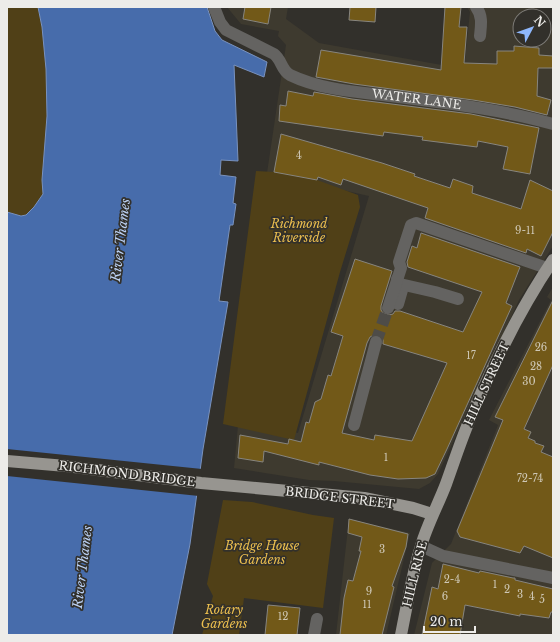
<svg xmlns="http://www.w3.org/2000/svg" width="560" height="642" font-family="'Libre Baskerville',serif">
	<style>
		.built { fill: #3e3a2f }
		.green { fill: #504017 }
		.water { fill: #476cab; stroke: #7992be }
		.pier { fill: #32302b }
		.building { fill: #725918; stroke: #87857f; fill-rule: evenodd }
		.lines { fill: none; stroke-linecap: round; stroke-linejoin: round }
		.minor-tunnel { stroke: #4e4c48; stroke-width: 12; stroke-dasharray: 12 6; stroke-linecap: butt }
		.minor { stroke: #646361; stroke-width: 12 }
		.major { stroke: #979590; stroke-width: 12 }
		.labels { text-anchor: middle; stroke-width: 3.5; stroke-linejoin: round; paint-order: stroke }
		.number-label { font-size: 10px; fill: #cec7b5 }
		.street-label { font-size: 12px; fill: #edece9; stroke: #32302b }
		.park-label { font-size: 12px; font-style: italic; fill: #ecbf4e; stroke: #32302b }
		.water-label { font-size: 13px; font-style: italic; fill: #bcd2f5; stroke: #32302b }
	</style>
	<rect width="100%" height="100%" fill="#32302b"/>
	<g class="built">
		<path d="M 227,7 L 288,7 L 286,19 L 319,43 L 464,69 L 470,12 L 467,7 L 537,7 L 538,16 L 520,16 L 520,40 L 544,40 L 544,29 L 553,29 L 553,246 L 519,300 L 438,474 L 430,483 L 419,489 L 334,481 L 309,480 L 234,468 L 239,415 L 298,433 L 369,196 L 267,173 L 286,45 L 278,36 L 279,31 L 241,24 Z"/>
		<path d="M 553,287 L 553,635 L 414,635 L 432,563 L 451,544 L 498,425 L 489,420 L 551,300 L 547,297 Z"/>
		<path d="M 349,519 L 410,533 L 386,635 L 336,635 Z"/>
	</g>
	<g class="green">
		<path d="M 7,7 L 38,7 L 42,27 L 46,69 L 47,116 L 42,180 L 43,194 L 34,207 L 26,215 L 22,216 L 7,212 Z"/>
		<path d="M 256,171 L 274,172 L 317,180 L 358,195 L 360,207 L 340,272 L 294,440 L 223,424 Z"/>
		<path d="M 223,500 L 252,502 L 313,515 L 334,518 L 323,608 L 244,598 L 239,635 L 202,635 L 213,596 L 207,584 Z"/>
	</g>
	<path class="water" d="M 38,7 L 207,7 L 215,31 L 222,40 L 267,62 L 264,77 L 234,65 L 238,161 L 221,160 L 220,175 L 236,177 L 233,203 L 236,204 L 233,225 L 230,225 L 219,301 L 228,302 L 203,449 L 190,544 L 172,635 L 7,635 L 7,212 L 21,216 L 26,215 L 34,207 L 43,194 L 42,180 L 47,116 L 46,69 L 42,27 Z"/>
	<path class="pier" d="M 7,449 L 202,469 L 199,496 L 7,476 Z"/>
	<g class="building">
		<path d="M 245,7 L 271,7 L 268,24 L 243,19 Z"/>
		<path d="M 350,7 L 376,7 L 375,22 L 349,20 Z"/>
		<path d="M 445,7 L 461,7 L 459,27 L 467,27 L 464,63 L 497,64 L 497,51 L 514,51 L 514,46 L 539,48 L 539,55 L 553,56 L 553,68 L 538,68 L 537,96 L 551,100 L 547,115 L 515,107 L 473,100 L 354,84 L 316,77 L 321,50 L 441,70 Z"/>
		<path d="M 288,91 L 313,96 L 314,92 L 352,99 L 471,114 L 539,128 L 530,174 L 503,169 L 508,147 L 478,141 L 477,147 L 422,140 L 423,137 L 384,132 L 383,136 L 279,121 L 280,105 L 286,106 Z"/>
		<path d="M 281,134 L 382,163 L 415,174 L 414,176 L 450,188 L 453,179 L 473,186 L 472,193 L 521,209 L 530,180 L 553,191 L 553,232 L 541,256 L 527,249 L 526,253 L 425,218 L 428,208 L 343,179 L 341,185 L 318,177 L 317,180 L 274,172 Z"/>
		<path d="M 421,233 L 520,267 L 506,303 L 512,306 L 447,449 L 435,474 L 426,478 L 398,479 L 370,475 L 319,462 L 319,465 L 264,451 L 263,462 L 238,458 L 240,435 L 288,444 L 289,439 L 301,442 L 306,422 L 309,423 L 315,402 L 321,399 L 328,375 L 331,376 L 343,336 L 331,332 L 355,259 L 392,271 L 381,306 L 381,310 L 383,313 L 389,315 L 393,314 L 395,311 L 400,311 L 463,332 L 482,292 L 408,267 L 407,262 L 412,246 L 417,248 ZM 374,335 L 381,336 L 383,340 L 383,344 L 447,363 L 412,441 L 375,435 L 374,440 L 342,433 L 367,343 L 370,337 Z"/>
		<path d="M 553,300 L 553,365 L 524,429 L 531,432 L 528,438 L 535,441 L 535,443 L 544,446 L 541,452 L 553,457 L 553,558 L 524,546 L 520,553 L 460,537 L 457,531 L 503,420 L 495,417 Z"/>
		<path d="M 349,519 L 408,534 L 406,547 L 392,586 L 394,587 L 382,635 L 340,635 L 344,598 L 348,580 L 353,581 L 361,551 L 359,551 L 362,537 L 348,533 Z"/>
		<path d="M 443,564 L 479,573 L 480,571 L 513,578 L 515,578 L 515,580 L 553,589 L 553,612 L 551,612 L 549,618 L 520,614 L 520,616 L 465,605 L 460,635 L 422,635 L 432,587 L 438,589 Z"/>
		<path d="M 268,605 L 300,608 L 297,635 L 265,635 Z"/>
	</g>
	<g class="lines">
		<path class="minor-tunnel" d="M 376,342 L 388,308"/>
		<g class="minor">
			<path id="s1" d="M 214,7 L 220,22 L 226,30 L 274,54 C 282,60 281,70 290,75 C 321,90 358,92 391,96 C 445,103 500,109 553,124"/>
			<path d="M 476,7 C 483,16 481,26 480,36"/>
			<path d="M 397,279 L 402,290 L 398,304"/>
			<path d="M 400,284 L 435,292 L 458,299"/>
			<path d="M 388,308 L 401,268 L 399,262 L 411,225 L 416,223 L 547,268"/>
			<path d="M 354,425 L 376,342"/>
			<path d="M 421,546 L 443,556 L 553,578"/>
			<path d="M 314,635 L 317,619"/>
		</g>
		<g class="major">
			<path d="M 7,461 L 66,466 L 201,483 L 364,498 L 413,508 L 432,514"/>
			<path d="M 401,635 C 407,605 412,575 421,546 C 427,525 438,505 446,484 C 454,462 461,440 470,419 C 493,364 520,309 553,260"/>
		</g>
	</g>
	<g class="labels">
		<g class="number-label">
			<text x="299" y="159">4</text>
			<text x="525" y="234">9-11</text>
			<text x="541" y="351">26</text>
			<text x="471" y="359">17</text>
			<text x="536" y="370">28</text>
			<text x="529" y="385">30</text>
			<text x="386" y="461">1</text>
			<text x="530" y="482">72-74</text>
			<text x="382" y="553">3</text>
			<text x="452" y="583">2-4</text>
			<text x="495" y="588">1</text>
			<text x="507" y="593">2</text>
			<text x="369" y="595">9</text>
			<text x="520" y="598">3</text>
			<text x="445" y="600">6</text>
			<text x="532" y="600">4</text>
			<text x="542" y="603">5</text>
			<text x="367" y="608">11</text>
			<text x="283" y="620">12</text>
		</g>
		<g class="street-label">
			<text dy="4" stroke="none"><textPath href="#s1" startOffset="236">WATER LANE</textPath></text>
			<text transform="translate(487 384) rotate(-65)" y="4">HILL STREET</text>
			<text transform="translate(127 474) rotate(7)" y="4">RICHMOND BRIDGE</text>
			<text transform="translate(340 498) rotate(7)" y="4">BRIDGE STREET</text>
			<text transform="translate(415 574) rotate(-76)" y="4">HILL RISE</text>
		</g>
		<g class="park-label">
			<text x="299" y="228">Richmond<tspan x="299" dy="14">Riverside</tspan></text>
			<text x="262" y="550">Bridge House<tspan x="262" dy="14">Gardens</tspan></text>
			<text x="224" y="614">Rotary<tspan x="224" dy="14">Gardens</tspan></text>
		</g>
		<g class="water-label">
			<text transform="translate(120 240) rotate(-83)" y="5">River Thames</text>
			<text transform="translate(82 567) rotate(-83)" y="5">River Thames</text>
		</g>
	</g>
	<rect width="560" height="642" fill="none" stroke="#edece9" stroke-width="16"/>
	<g transform="translate(532 28) rotate(49)"><circle r="19" fill="#32302b" stroke="#7d7b77"/>
	<path d="M0-3L7 15L0 10L-7 15Z" fill="#8fb8fd"/>
	<text y="-6" font-size="11" font-weight="bold" text-anchor="middle" fill="#edece9">N</text>
	</g>
	<path d="M424 626v6h51v-6" fill="none" stroke="#edece9" stroke-width="2"/>
	<text x="430" y="626" font-size="12" fill="#edece9" stroke="#32302b" stroke-width="3" paint-order="stroke">20 m</text>
</svg>
